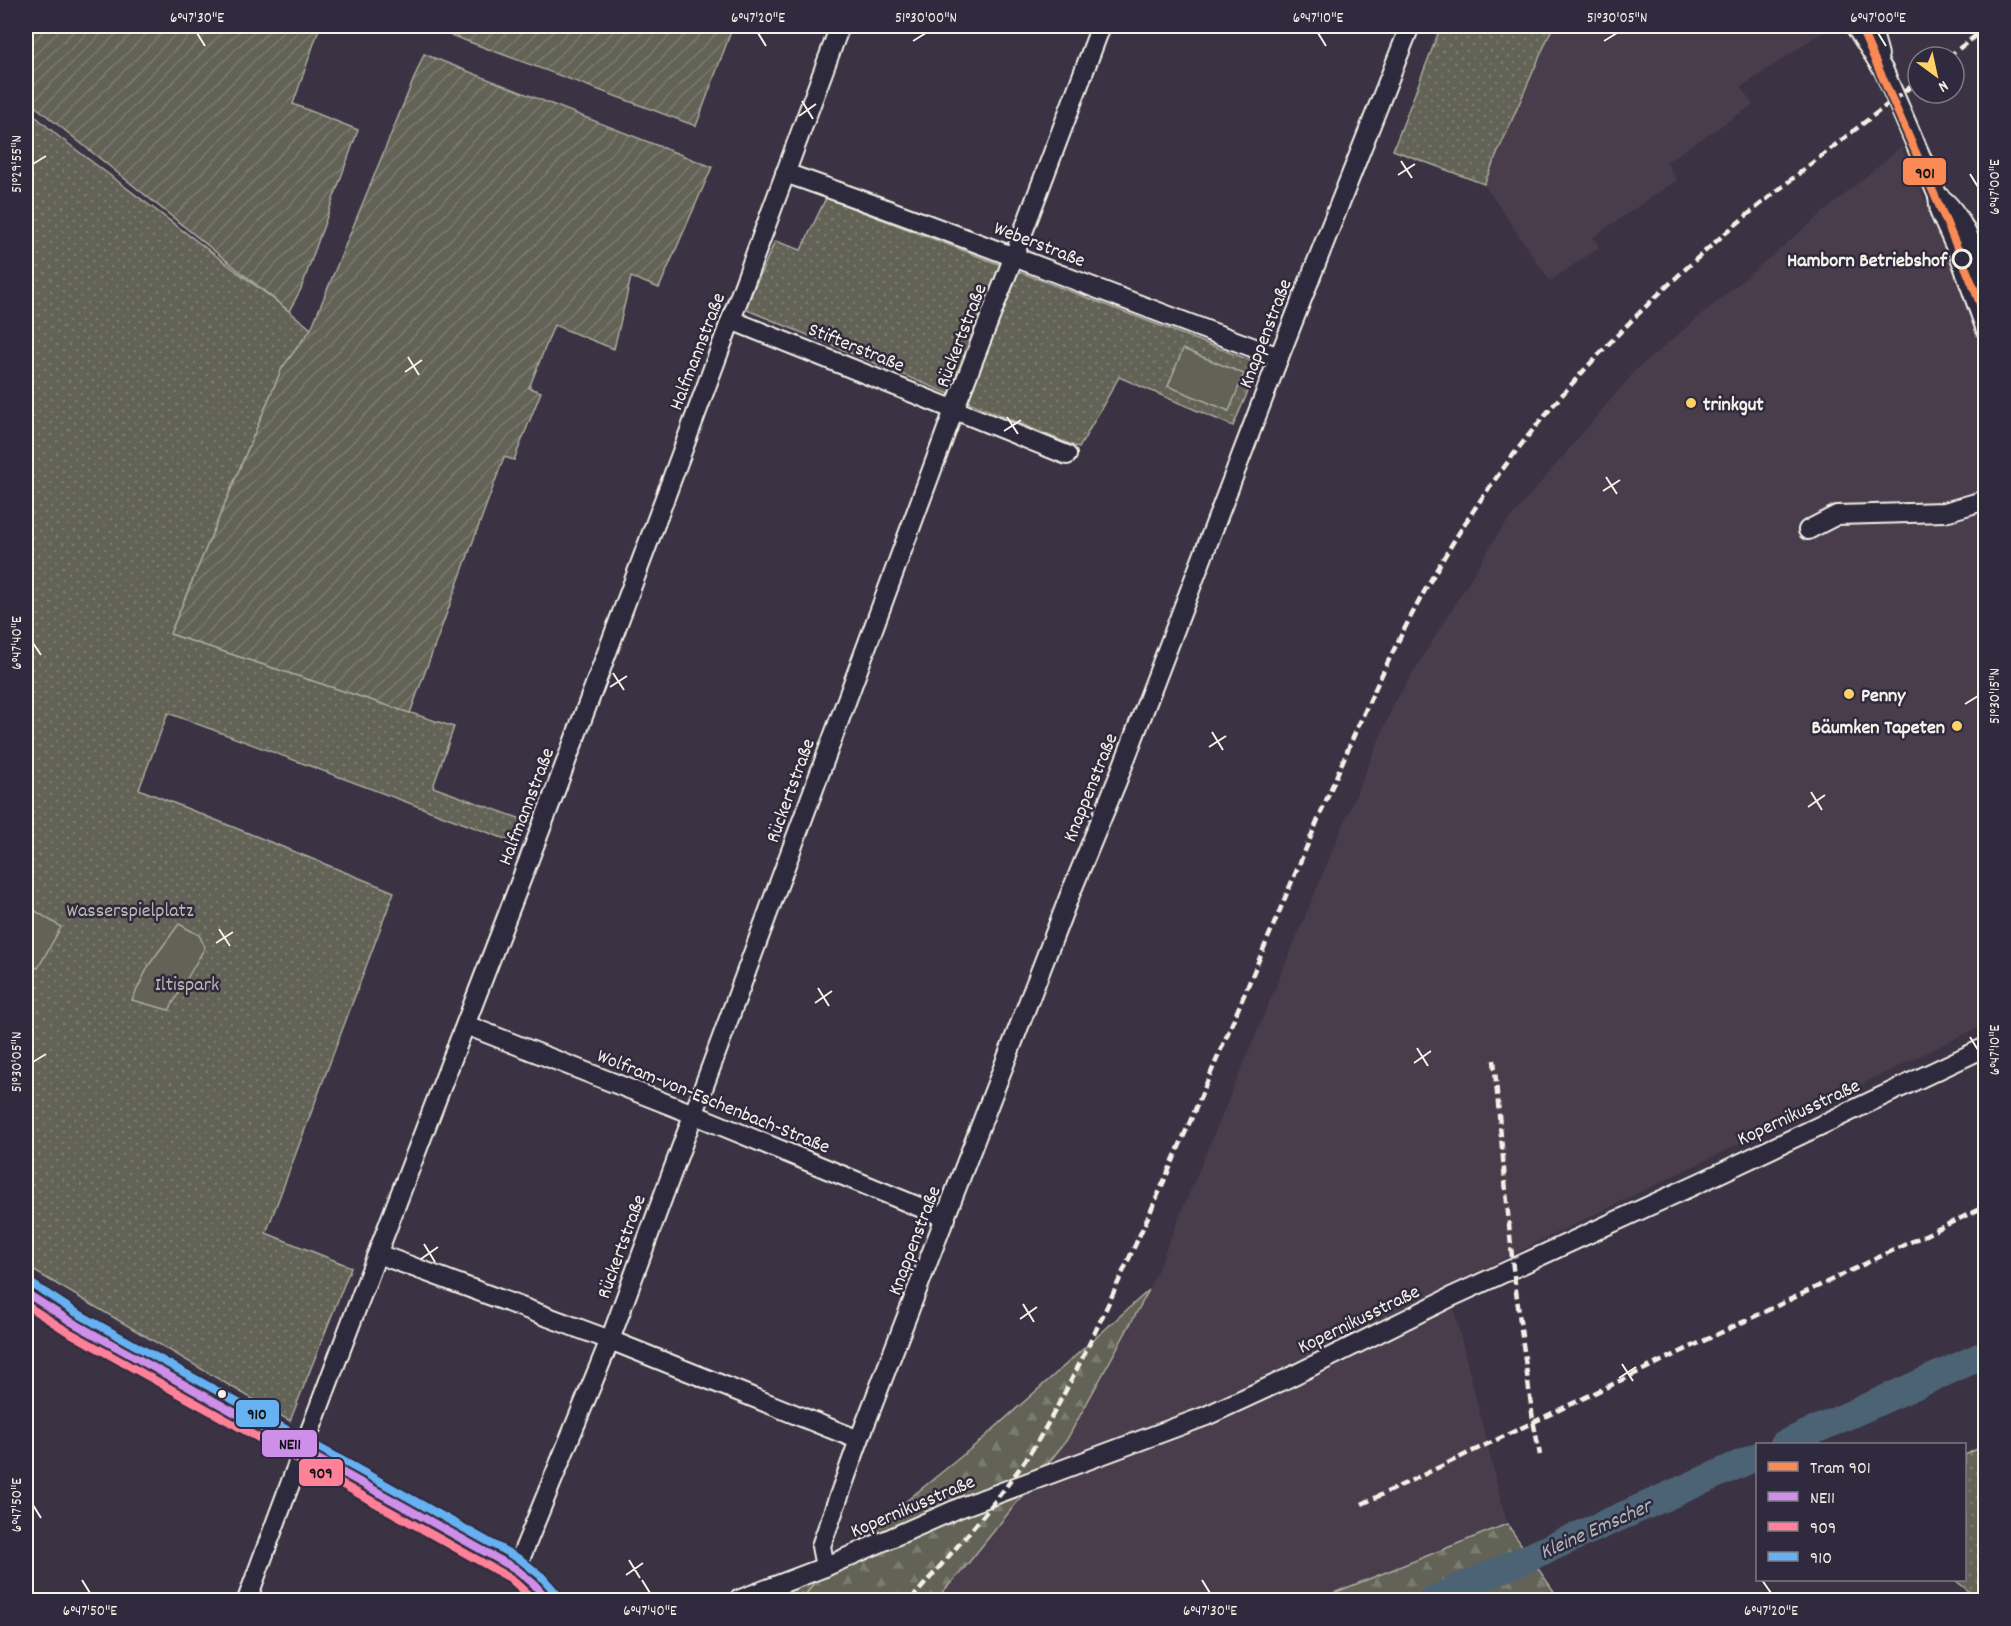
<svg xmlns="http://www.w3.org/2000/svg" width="2011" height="1626" font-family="Dekko,sans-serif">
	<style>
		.built { fill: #4a3e4b }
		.grass { fill: url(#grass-dots); stroke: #abaaa0; stroke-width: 1.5 }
		.forest { fill: url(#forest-firs); stroke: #abaaa0; stroke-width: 1.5 }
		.garden { fill: url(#garden-furrows); stroke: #abaaa0; stroke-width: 1.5 }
		.pitch { fill: #626457; stroke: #abaaa0; stroke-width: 1.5 }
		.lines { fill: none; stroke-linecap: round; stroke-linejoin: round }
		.river { stroke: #4b6375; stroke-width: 28 }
		.minor-casing { stroke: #f4f1e8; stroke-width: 22 }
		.minor { stroke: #2f2a3d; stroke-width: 18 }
		.rail { stroke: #f4f1e8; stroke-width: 4.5; stroke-dasharray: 9 4.5; stroke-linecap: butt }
		.bus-1-casing { stroke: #2f2a3d; stroke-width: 12 }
		.bus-2-casing { stroke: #2f2a3d; stroke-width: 12 }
		.bus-3-casing { stroke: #2f2a3d; stroke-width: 12 }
		.bus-1 { stroke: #ce8fe9; stroke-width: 8 }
		.bus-2 { stroke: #ff8098; stroke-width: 8 }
		.bus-3 { stroke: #66b1f2; stroke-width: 8 }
		.tram-1-casing { stroke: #2f2a3d; stroke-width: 12 }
		.tram-1 { stroke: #f98a56; stroke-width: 8 }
		.ticks { fill: none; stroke: #f4f1e8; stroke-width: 2 }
		.stop-dot { fill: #2f2a3d; stroke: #f4f1e8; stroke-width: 3 }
		.poi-dot { fill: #ffd166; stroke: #2f2a3d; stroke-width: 2 }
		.bus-dot { fill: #f4f1e8; stroke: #2f2a3d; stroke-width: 2 }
		.labels { text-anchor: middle; stroke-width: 5; stroke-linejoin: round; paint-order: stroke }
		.street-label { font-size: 20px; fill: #f4f1e8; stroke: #2f2a3d }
		.stop-label { font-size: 20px; font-weight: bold; fill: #f4f1e8; stroke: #2f2a3d; text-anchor: end }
		.poi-label { font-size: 20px; font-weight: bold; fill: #f4f1e8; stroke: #2f2a3d; text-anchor: start }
		.park-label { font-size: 20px; fill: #bab9ae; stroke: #2f2a3d }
		.water-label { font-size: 21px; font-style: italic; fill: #b0b8ba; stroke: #2f2a3d }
		.line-badge { stroke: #2f2a3d; stroke-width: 2 }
		.pale-badge-label { font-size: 16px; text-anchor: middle; font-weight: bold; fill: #111 }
		.neatline { fill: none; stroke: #f4f1e8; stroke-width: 2 }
		.ticks-label { font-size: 15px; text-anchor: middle; fill: #f4f1e8 }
	</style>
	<defs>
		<pattern id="grass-dots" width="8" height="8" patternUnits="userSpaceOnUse" patternTransform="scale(1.5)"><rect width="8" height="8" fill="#626457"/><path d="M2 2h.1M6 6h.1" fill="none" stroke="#797b6f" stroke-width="1.8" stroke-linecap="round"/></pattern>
		<pattern id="forest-firs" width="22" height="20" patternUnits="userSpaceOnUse" patternTransform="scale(1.5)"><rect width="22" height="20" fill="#626457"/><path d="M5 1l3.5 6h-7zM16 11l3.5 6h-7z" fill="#797b6f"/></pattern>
		<pattern id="garden-furrows" width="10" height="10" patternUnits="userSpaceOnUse" patternTransform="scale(1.5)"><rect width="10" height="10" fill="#626457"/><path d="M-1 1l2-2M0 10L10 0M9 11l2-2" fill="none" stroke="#797b6f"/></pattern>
	</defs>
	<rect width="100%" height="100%" fill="#3b3343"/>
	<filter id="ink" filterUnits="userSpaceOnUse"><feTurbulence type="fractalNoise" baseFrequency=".0167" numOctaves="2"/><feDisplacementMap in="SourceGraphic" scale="12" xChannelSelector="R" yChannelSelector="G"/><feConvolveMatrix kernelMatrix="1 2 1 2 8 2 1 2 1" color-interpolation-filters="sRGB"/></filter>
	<g filter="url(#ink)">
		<g class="built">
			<path d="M 1553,26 L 1830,26 L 1830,27 L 1741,87 L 1753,105 L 1666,162 L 1677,180 L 1593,237 L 1599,247 L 1550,281 L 1484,184 Z"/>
			<path d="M 1901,147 L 1985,334 L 1985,1024 L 1448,1286 L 1507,1524 L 1316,1600 L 935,1600 L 962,1571 L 1066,1441 L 1149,1290 L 1394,704 L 1500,531 L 1635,371 Z"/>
		</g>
		<g class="grass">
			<path d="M 1441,26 L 1553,26 L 1484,184 L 1393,150 Z"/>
			<path d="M 26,108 L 58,136 L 289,311 L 311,329 L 282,368 L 170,634 L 454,727 L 433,787 L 524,820 L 516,843 L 168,713 L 139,789 L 394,892 L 266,1233 L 351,1267 L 290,1421 L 26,1266 Z"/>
			<path d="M 826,198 L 1260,364 L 1233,426 L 1119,377 L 1079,448 L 745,309 L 775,241 L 801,250 Z"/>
			<path d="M 1985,1445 L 1986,1600 L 1980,1600 L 1955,1580 L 1964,1580 L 1965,1455 Z"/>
			<path d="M 825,1567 L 802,1600 L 739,1600 Z"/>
		</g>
		<g class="forest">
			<path d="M 1149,1290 L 1066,1441 L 962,1571 L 935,1600 L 802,1600 L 825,1567 L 979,1442 Z"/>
			<path d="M 1507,1524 L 1560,1600 L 1316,1600 Z"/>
		</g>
		<g class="garden">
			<path d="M 26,26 L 320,26 L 293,104 L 358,130 L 301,289 L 289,311 L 26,99 Z"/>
			<path d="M 439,26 L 733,26 L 696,126 L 437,30 Z"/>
			<path d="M 424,54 L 712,167 L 659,288 L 631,277 L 614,349 L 554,325 L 529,388 L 541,392 L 514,460 L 504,457 L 410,713 L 170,634 L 282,368 L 311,329 Z"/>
		</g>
		<g class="pitch">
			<path d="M 1183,349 L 1244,374 L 1229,411 L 1168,386 Z"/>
			<path d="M 26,905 L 61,927 L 38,968 L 26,964 Z"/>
			<path d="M 179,924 L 199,935 L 205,947 L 169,1010 L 132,1000 L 149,965 Z"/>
		</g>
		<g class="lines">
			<g class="river">
				<path d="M 1784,1444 L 1986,1354"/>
				<path d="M 1432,1600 L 1758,1456"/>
			</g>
			<defs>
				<g id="minor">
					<path d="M 1855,26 L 1884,71 L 1938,196 L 1940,213 L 1960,257 L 1986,330"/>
					<path d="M 1871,26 L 1879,55"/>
					<path d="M 785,173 C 951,230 1114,297 1279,357"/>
					<path d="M 1938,196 C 1962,211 1975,253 1986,280"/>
					<path d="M 731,320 L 1067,455"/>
					<path d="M 1808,530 L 1837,515 L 1945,512 L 1986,500"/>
					<path d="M 466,1025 L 693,1114 L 946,1218"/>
					<path d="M 378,1254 L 610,1340 L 859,1440"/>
					<path d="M 26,1293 L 70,1321 L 303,1449 L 516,1569 L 534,1584 L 548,1600"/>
					<path d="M 825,1567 L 821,1546 L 859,1440 L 1069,897 L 1117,781 L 1279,357 L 1410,26"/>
					<path d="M 516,1569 L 610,1340 L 954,410 L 1014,256 L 1101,26"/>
					<path d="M 247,1600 C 345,1333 449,1068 551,802 C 649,544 743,284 840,26"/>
					<path d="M 738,1600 L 825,1567 L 959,1508 L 1206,1416 L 1284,1380 L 1451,1297 L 1701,1182 L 1986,1047"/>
				</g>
			</defs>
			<use href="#minor" class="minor-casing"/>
			<use href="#minor" class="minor"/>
			<g class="rail">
				<path d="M 1948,57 L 1986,28"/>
				<path d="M 1494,1060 L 1513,1268 L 1533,1420 L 1540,1455"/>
				<path d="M 1362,1504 L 1986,1206"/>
				<path d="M 911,1600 C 955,1548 1009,1491 1043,1432 C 1085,1359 1118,1282 1153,1206 C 1206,1087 1256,966 1307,846 C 1350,743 1393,640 1452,544 C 1525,425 1623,322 1728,231 C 1790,179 1855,130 1918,81"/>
			</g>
			<defs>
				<path id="bus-1" d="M 26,1293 L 70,1321 L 516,1569 L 534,1584 L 548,1600"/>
				<path id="bus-2" d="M 26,1305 L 65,1330 L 510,1578 L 534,1600"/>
				<path id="bus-3" d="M 32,1284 L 75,1312 L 521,1560 L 541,1576 L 556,1593"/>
			</defs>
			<use href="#bus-1" class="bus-1-casing"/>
			<use href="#bus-2" class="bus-2-casing"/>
			<use href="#bus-3" class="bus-3-casing"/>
			<use href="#bus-1" class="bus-1"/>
			<use href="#bus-2" class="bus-2"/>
			<use href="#bus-3" class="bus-3"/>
			<defs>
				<path id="tram-1" d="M 1860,26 C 1902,124 1948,219 1986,319"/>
			</defs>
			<use href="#tram-1" class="tram-1-casing"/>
			<use href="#tram-1" class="tram-1"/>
		</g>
	</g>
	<path class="ticks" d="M 197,33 L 205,46M 758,33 L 766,46M 1318,33 L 1326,46M 1878,33 L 1886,46M 913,41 L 926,33M 1604,41 L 1617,33M 802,101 L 813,119M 799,116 L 816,104M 1401,161 L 1412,178M 33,164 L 46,156M 1970,174 L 1978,187M 1398,175 L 1415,164M 408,357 L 419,375M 405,372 L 422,360M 1007,417 L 1018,434M 1004,431 L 1021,420M 1606,477 L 1617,494M 1603,491 L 1620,480M 33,643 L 41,655M 613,673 L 624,690M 610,687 L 627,676M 1965,704 L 1978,696M 1212,732 L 1223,750M 1209,747 L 1226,736M 1811,792 L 1822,810M 1808,807 L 1825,795M 219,929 L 230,946M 216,943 L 233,932M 818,988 L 829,1006M 815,1003 L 832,991M 1970,1037 L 1978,1050M 1417,1048 L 1428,1066M 33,1062 L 46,1054M 1414,1063 L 1431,1051M 424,1244 L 435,1262M 421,1259 L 438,1247M 1023,1304 L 1034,1322M 1020,1319 L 1037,1307M 1622,1364 L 1633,1381M 1619,1378 L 1636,1367M 33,1505 L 41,1518M 629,1560 L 640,1578M 626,1575 L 643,1563M 82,1580 L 90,1593M 642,1580 L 650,1593M 1202,1580 L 1210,1593M 1762,1580 L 1771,1593"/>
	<circle class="stop-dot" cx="1962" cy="259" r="9"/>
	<g class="poi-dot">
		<circle cx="1691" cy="403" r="6"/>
		<circle cx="1849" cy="694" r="6"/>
		<circle cx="1957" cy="726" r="6"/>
	</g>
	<circle class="bus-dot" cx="222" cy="1394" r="5"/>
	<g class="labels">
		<g class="street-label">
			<text transform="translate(1040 243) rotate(21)" y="7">Weberstraße</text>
			<text transform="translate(1264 333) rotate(-69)" y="7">Knappenstraße</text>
			<text transform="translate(960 335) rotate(-69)" y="7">Rückertstraße</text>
			<text transform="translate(857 346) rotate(22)" y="7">Stifterstraße</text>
			<text transform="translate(696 351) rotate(-69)" y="7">Halfmannstraße</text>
			<text transform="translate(1089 787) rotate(-68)" y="7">Knappenstraße</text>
			<text transform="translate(789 790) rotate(-70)" y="7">Rückertstraße</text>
			<text transform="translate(525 806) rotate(-69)" y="7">Halfmannstraße</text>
			<text transform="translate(714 1100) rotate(22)" y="7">Wolfram-von-Eschenbach-Straße</text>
			<text transform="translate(1798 1111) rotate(-25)" y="7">Kopernikusstraße</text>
			<text transform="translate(913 1240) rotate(-69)" y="7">Knappenstraße</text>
			<text transform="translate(620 1246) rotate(-70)" y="7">Rückertstraße</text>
			<text transform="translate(1358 1318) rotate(-26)" y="7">Kopernikusstraße</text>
			<text transform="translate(912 1505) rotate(-23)" y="7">Kopernikusstraße</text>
		</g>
		<g class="stop-label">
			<text x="1947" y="266">Hamborn Betriebshof</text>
		</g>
		<g class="poi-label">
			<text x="1703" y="410">trinkgut</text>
			<text x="1861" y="701">Penny</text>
			<text x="1945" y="733" text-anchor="end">Bäumken Tapeten</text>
		</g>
		<g class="park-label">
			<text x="130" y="916">Wasserspielplatz</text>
			<text x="187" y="990">Iltispark</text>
		</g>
		<g class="water-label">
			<text transform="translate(1595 1528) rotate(-24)" y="7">Kleine Emscher</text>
		</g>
	</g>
	<g class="line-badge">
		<rect x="1902" y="157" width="45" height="29" rx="6" fill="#f98a56"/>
		<rect x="235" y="1399" width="45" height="29" rx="6" fill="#66b1f2"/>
		<rect x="261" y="1429" width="57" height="29" rx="6" fill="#ce8fe9"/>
		<rect x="298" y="1458" width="46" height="29" rx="6" fill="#ff8098"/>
	</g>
	<g class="pale-badge-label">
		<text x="1925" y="178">901</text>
		<text x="257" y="1419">910</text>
		<text x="290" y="1449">NE11</text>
		<text x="321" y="1478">909</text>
	</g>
	<rect width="2011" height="1626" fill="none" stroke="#2f2a3d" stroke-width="66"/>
	<rect x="1756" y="1443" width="210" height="138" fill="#2f2a3d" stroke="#7e7a81" stroke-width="1.5"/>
	<rect x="1768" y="1462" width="30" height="9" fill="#f98a56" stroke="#7e7a81" stroke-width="1.5"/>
	<text x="1810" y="1473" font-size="18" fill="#f4f1e8">Tram 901</text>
	<rect x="1768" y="1492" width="30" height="9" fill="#ce8fe9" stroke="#7e7a81" stroke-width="1.5"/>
	<text x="1810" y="1503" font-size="18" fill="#f4f1e8">NE11</text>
	<rect x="1768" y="1522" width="30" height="9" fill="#ff8098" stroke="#7e7a81" stroke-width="1.5"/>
	<text x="1810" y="1533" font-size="18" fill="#f4f1e8">909</text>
	<rect x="1768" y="1552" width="30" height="9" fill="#66b1f2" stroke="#7e7a81" stroke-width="1.5"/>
	<text x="1810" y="1563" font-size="18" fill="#f4f1e8">910</text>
	<g transform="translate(1936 75) rotate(147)"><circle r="28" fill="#2f2a3d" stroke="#7e7a81" stroke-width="1.5"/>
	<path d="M0-4.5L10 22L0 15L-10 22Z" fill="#ffd166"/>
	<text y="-9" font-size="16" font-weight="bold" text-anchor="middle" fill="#f4f1e8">N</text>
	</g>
	<rect x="33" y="33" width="1945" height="1560" class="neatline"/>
	<g class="ticks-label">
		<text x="197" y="22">6°47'30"E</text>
		<text x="758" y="22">6°47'20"E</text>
		<text x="926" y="22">51°30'00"N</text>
		<text x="1318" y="22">6°47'10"E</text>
		<text x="1617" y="22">51°30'05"N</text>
		<text x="1878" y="22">6°47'00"E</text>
		<text transform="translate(16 164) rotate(-90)" y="5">51°29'55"N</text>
		<text transform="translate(1994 187) rotate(-90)" y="5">6°47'00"E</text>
		<text transform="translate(16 643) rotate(-90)" y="5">6°47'40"E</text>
		<text transform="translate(1994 696) rotate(-90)" y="5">51°30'15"N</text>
		<text transform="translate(1994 1050) rotate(-90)" y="5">6°47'10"E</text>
		<text transform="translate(16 1062) rotate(-90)" y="5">51°30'05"N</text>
		<text transform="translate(16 1505) rotate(-90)" y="5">6°47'50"E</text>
		<text x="90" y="1615">6°47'50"E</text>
		<text x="650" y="1615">6°47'40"E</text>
		<text x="1210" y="1615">6°47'30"E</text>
		<text x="1771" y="1615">6°47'20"E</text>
	</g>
</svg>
